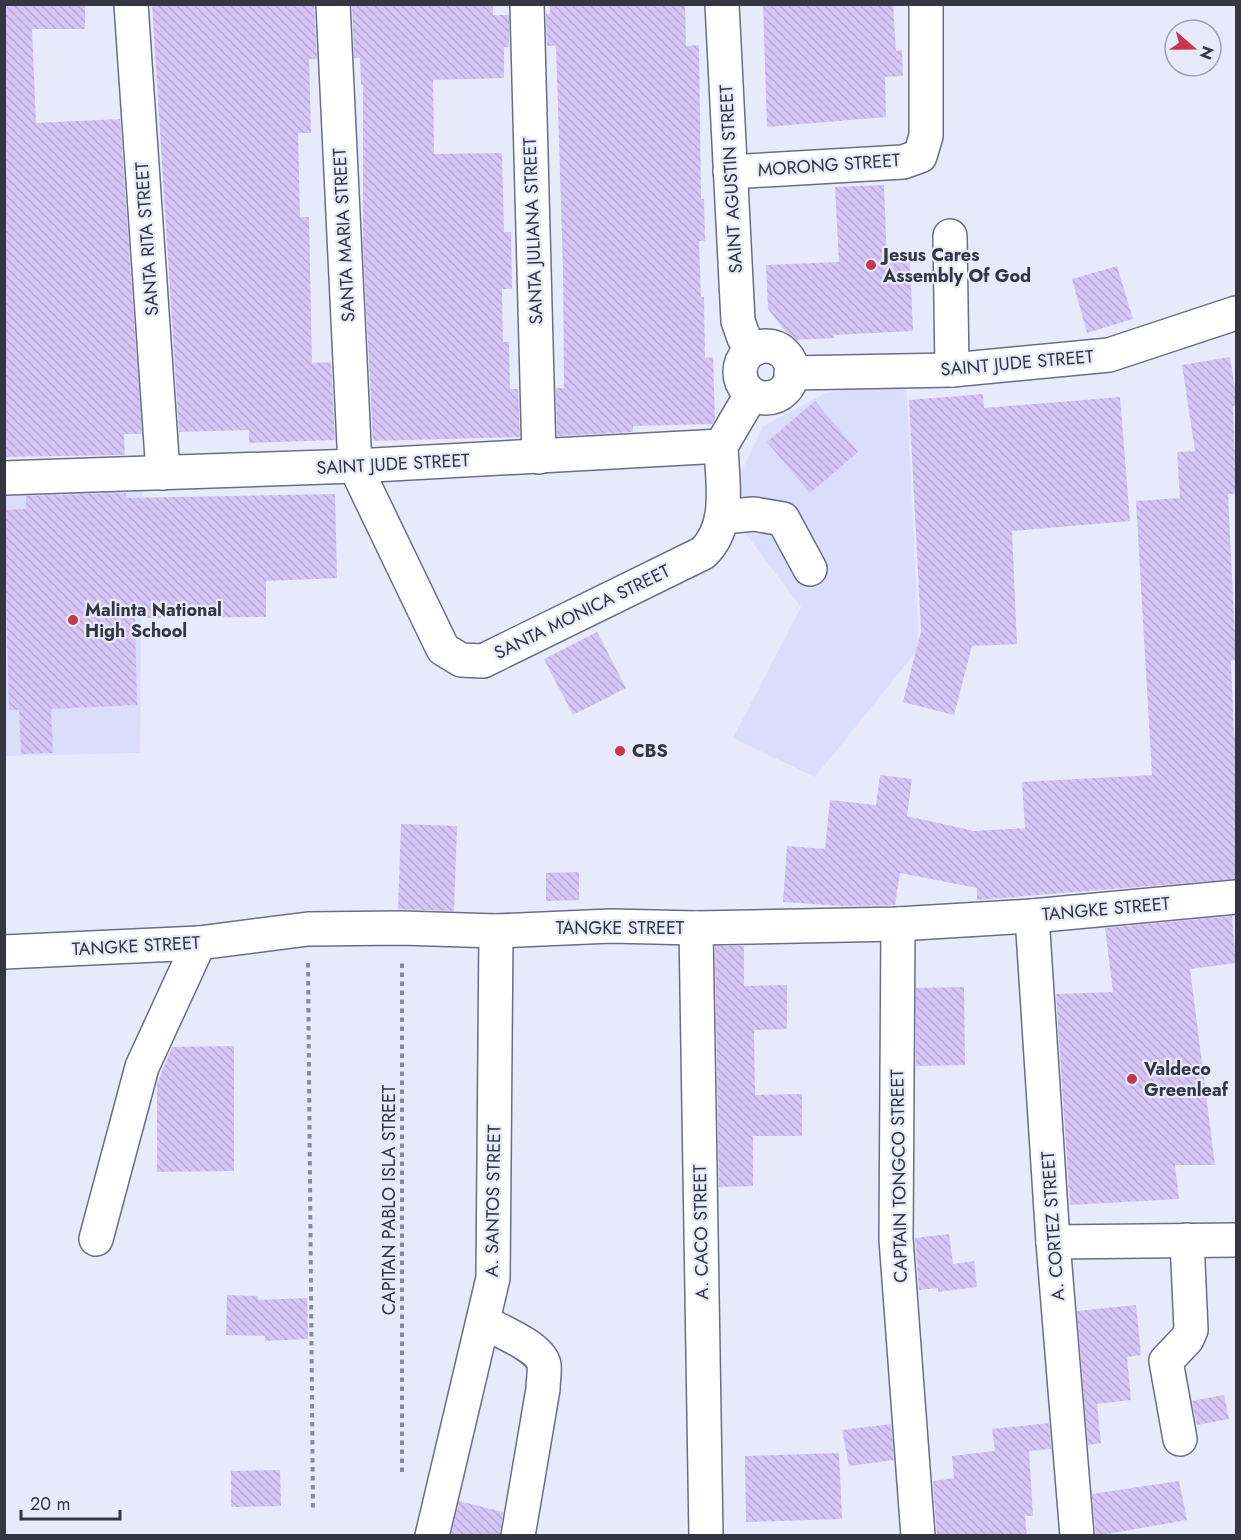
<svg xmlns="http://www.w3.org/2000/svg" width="1241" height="1540" font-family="Jost,sans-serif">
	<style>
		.built { fill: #daddfb }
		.building { fill: url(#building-back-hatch) }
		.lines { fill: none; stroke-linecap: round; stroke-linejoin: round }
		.minor-casing { stroke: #6b6d88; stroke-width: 36 }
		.path { stroke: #898b99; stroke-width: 4; stroke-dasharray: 4.5 4.5; stroke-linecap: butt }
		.minor { stroke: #fff; stroke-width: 33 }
		.poi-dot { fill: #c7374c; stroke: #e8eafc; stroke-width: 2 }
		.labels { text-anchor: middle; stroke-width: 4.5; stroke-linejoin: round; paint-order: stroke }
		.street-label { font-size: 18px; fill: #353642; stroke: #e8eafc }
		.poi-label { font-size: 18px; font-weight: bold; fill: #353642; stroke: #e8eafc; text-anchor: start }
	</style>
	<defs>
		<pattern id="building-back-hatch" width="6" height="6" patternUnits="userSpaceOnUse" patternTransform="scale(1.5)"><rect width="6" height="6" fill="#d5c5f6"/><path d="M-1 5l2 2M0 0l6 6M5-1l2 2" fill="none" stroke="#b7aad4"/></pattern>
	</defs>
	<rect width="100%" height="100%" fill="#e8eafc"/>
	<g class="built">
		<path d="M 906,380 L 919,648 L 815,777 L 733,738 L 801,607 L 737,522 L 733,490 L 763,426 L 826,393 Z"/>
		<path d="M 142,481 L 140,753 L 5,756 L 5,488 Z"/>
	</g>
	<g class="building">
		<path d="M 4,4 L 85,4 L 85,29 L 32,29 L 36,123 L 120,119 L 142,434 L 124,434 L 125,455 L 4,457 Z"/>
		<path d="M 152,4 L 314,4 L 317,59 L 309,59 L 311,133 L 298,133 L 300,217 L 309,217 L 312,363 L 331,362 L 335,440 L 249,443 L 249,430 L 179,432 Z"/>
		<path d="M 352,4 L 493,4 L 493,15 L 509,15 L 509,47 L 504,47 L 504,78 L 433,80 L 434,154 L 502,153 L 504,232 L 511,232 L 512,289 L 502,289 L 503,342 L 509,342 L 510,389 L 518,389 L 520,437 L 373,441 L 363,243 L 363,85 L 361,85 L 360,58 L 354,58 Z"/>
		<path d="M 550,4 L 685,4 L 686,46 L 699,45 L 701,199 L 704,199 L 705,241 L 699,241 L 701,297 L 704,297 L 705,358 L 713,357 L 715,420 L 712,424 L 633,426 L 633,432 L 557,436 L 556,388 L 564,388 L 563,270 L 556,46 L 547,46 L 546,14 L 550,14 Z"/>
		<path d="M 763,4 L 893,4 L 896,51 L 902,50 L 903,76 L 885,77 L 886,117 L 767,127 Z"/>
		<path d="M 884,185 L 887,263 L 910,262 L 913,331 L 834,335 L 834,338 L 792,340 L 768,309 L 766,265 L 839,262 L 835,187 Z"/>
		<path d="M 1117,266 L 1133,319 L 1087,333 L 1072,279 Z"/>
		<path d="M 1230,357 L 1236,396 L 1236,406 L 1233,406 L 1236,494 L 1228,494 L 1236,660 L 1231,661 L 1234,736 L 1236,736 L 1236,879 L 977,900 L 977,888 L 900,873 L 895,905 L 843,906 L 783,902 L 787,846 L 825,849 L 830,800 L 876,805 L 880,775 L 912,779 L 907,816 L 974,831 L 1025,828 L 1022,782 L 1152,775 L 1136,501 L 1180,498 L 1177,452 L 1195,451 L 1182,365 Z"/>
		<path d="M 983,394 L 984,408 L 1120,397 L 1130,521 L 1012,531 L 1017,644 L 972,646 L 954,715 L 903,702 L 921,631 L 909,400 Z"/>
		<path d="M 815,401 L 858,452 L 810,493 L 767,442 Z"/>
		<path d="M 126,493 L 126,498 L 335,494 L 337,578 L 266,581 L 266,617 L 135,618 L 137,705 L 51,709 L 53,753 L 21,754 L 19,710 L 9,710 L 4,510 L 26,509 L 26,496 Z"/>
		<path d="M 597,632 L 626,688 L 573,715 L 544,659 Z"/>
		<path d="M 401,824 L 457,826 L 454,911 L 398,909 Z"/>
		<path d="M 579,872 L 579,900 L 546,901 L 546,873 Z"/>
		<path d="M 1232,916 L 1236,963 L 1190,969 L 1215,1165 L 1175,1165 L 1179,1199 L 1070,1205 L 1056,994 L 1113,992 L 1105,928 Z"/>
		<path d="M 715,946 L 744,946 L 744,986 L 787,985 L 787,1029 L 754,1030 L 755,1095 L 802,1094 L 802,1136 L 753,1136 L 753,1186 L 719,1187 Z"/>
		<path d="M 964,987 L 965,1065 L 916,1066 L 916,988 Z"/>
		<path d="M 234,1046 L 234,1171 L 157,1172 L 157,1084 L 172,1047 Z"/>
		<path d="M 949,1234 L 953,1264 L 974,1261 L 977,1287 L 938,1292 L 938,1288 L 919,1290 L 915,1238 Z"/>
		<path d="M 227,1295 L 258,1296 L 258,1300 L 307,1298 L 308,1339 L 265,1341 L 265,1336 L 226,1335 Z"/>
		<path d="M 1136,1305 L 1141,1355 L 1127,1357 L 1131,1400 L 1097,1404 L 1101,1443 L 1088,1445 L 1077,1311 Z"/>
		<path d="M 1224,1395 L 1229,1419 L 1197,1425 L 1192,1401 Z"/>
		<path d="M 1049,1423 L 1051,1449 L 1029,1451 L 1033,1516 L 1025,1516 L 1027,1536 L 937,1536 L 933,1481 L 954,1478 L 952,1456 L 995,1451 L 992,1429 Z"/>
		<path d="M 891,1424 L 894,1460 L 849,1466 L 842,1430 Z"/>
		<path d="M 839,1453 L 842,1519 L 746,1522 L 745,1456 Z"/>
		<path d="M 280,1470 L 281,1506 L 231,1507 L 231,1471 Z"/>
		<path d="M 1179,1481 L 1187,1520 L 1096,1536 L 1092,1494 Z"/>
		<path d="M 459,1501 L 503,1512 L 500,1536 L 451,1536 Z"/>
	</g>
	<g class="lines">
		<defs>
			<g id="minor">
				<path d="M 131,4 L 163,473"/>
				<path d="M 333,4 L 355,466 L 443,649 L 461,660 L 483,661 L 703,553 C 732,525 722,482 721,446"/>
				<path d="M 527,4 L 539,457"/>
				<path d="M 722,4 L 738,321 L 744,338 L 754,349"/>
				<path d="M 730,172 L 903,162 L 920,156 L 926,136 L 926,4"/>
				<path d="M 950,236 L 952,370"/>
				<circle cx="766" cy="372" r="26"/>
				<path d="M 791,373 L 952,370 L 1109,355 L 1236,313"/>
				<path d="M 721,446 L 751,395"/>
				<path d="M 4,478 L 355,466 L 721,446"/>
				<path d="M 723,517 L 754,514 L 783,519 L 810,569"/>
				<path d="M 1032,916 L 1053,1242 L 1077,1536"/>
				<path d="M 898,924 L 896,1239 L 918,1536"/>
				<path d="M 696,928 L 706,1536"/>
				<path d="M 4,952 L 199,943 L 308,929 L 402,928 L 496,931 L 611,926 L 696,928 L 898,924 L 1032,916 L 1236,897"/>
				<path d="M 96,1239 L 142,1067 L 199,943"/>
				<path d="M 1053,1242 L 1236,1240"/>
				<path d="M 483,1322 C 498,1330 541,1347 544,1365 C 545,1372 543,1381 543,1389 L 518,1536"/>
				<path d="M 1180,1439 L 1166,1361 L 1187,1339 L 1191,1330 L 1187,1240"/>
				<path d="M 432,1536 L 493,1278 L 496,931"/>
			</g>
		</defs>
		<use href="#minor" class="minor-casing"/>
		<g class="path">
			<path d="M 308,963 L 313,1508"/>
			<path d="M 402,1472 L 402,962"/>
		</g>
		<use href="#minor" class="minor"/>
	</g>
	<g class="poi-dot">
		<circle cx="871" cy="265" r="6"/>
		<circle cx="73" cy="620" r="6"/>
		<circle cx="620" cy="751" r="6"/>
		<circle cx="1132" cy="1079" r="6"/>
	</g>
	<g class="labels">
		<g class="street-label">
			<text transform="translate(829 165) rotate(-4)" y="6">MORONG STREET</text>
			<text transform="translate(731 179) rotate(-93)" y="6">SAINT AGUSTIN STREET</text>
			<text transform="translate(533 231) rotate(-92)" y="6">SANTA JULIANA STREET</text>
			<text transform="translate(344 235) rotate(-93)" y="6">SANTA MARIA STREET</text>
			<text transform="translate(147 239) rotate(-94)" y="6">SANTA RITA STREET</text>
			<text transform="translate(1017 363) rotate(-5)" y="6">SAINT JUDE STREET</text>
			<text transform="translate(393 464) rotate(-3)" y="6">SAINT JUDE STREET</text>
			<text transform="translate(582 612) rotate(-26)" y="6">SANTA MONICA STREET</text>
			<text transform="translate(1106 909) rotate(-5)" y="6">TANGKE STREET</text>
			<text x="620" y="934">TANGKE STREET</text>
			<text transform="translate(136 946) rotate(-3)" y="6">TANGKE STREET</text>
			<text transform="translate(899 1176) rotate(-91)" y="6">CAPTAIN TONGCO STREET</text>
			<text transform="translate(389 1200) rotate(-90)" y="6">CAPITAN PABLO ISLA STREET</text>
			<text transform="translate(493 1201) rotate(-89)" y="6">A. SANTOS STREET</text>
			<text transform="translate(1053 1226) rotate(-94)" y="6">A. CORTEZ STREET</text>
			<text transform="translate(701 1232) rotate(-91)" y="6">A. CACO STREET</text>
		</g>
		<g class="poi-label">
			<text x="883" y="261">Jesus Cares<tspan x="883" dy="21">Assembly Of God</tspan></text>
			<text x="85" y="616">Malinta National<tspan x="85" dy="21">High School</tspan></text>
			<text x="632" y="757">CBS</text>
			<text x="1144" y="1075">Valdeco<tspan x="1144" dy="21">Greenleaf</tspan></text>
		</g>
	</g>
	<rect width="1241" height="1540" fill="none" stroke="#353642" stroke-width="12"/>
	<g transform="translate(1193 48) rotate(110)"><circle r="28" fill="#e8eafc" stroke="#a0a2b2" stroke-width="1.5"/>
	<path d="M0-4.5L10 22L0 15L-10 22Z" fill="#c7374c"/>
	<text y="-9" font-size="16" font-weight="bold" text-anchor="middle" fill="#353642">N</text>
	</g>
	<path d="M21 1510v9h99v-9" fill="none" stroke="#353642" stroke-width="3"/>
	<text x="30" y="1510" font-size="18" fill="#353642" stroke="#e8eafc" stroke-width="4.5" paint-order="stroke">20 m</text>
</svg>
